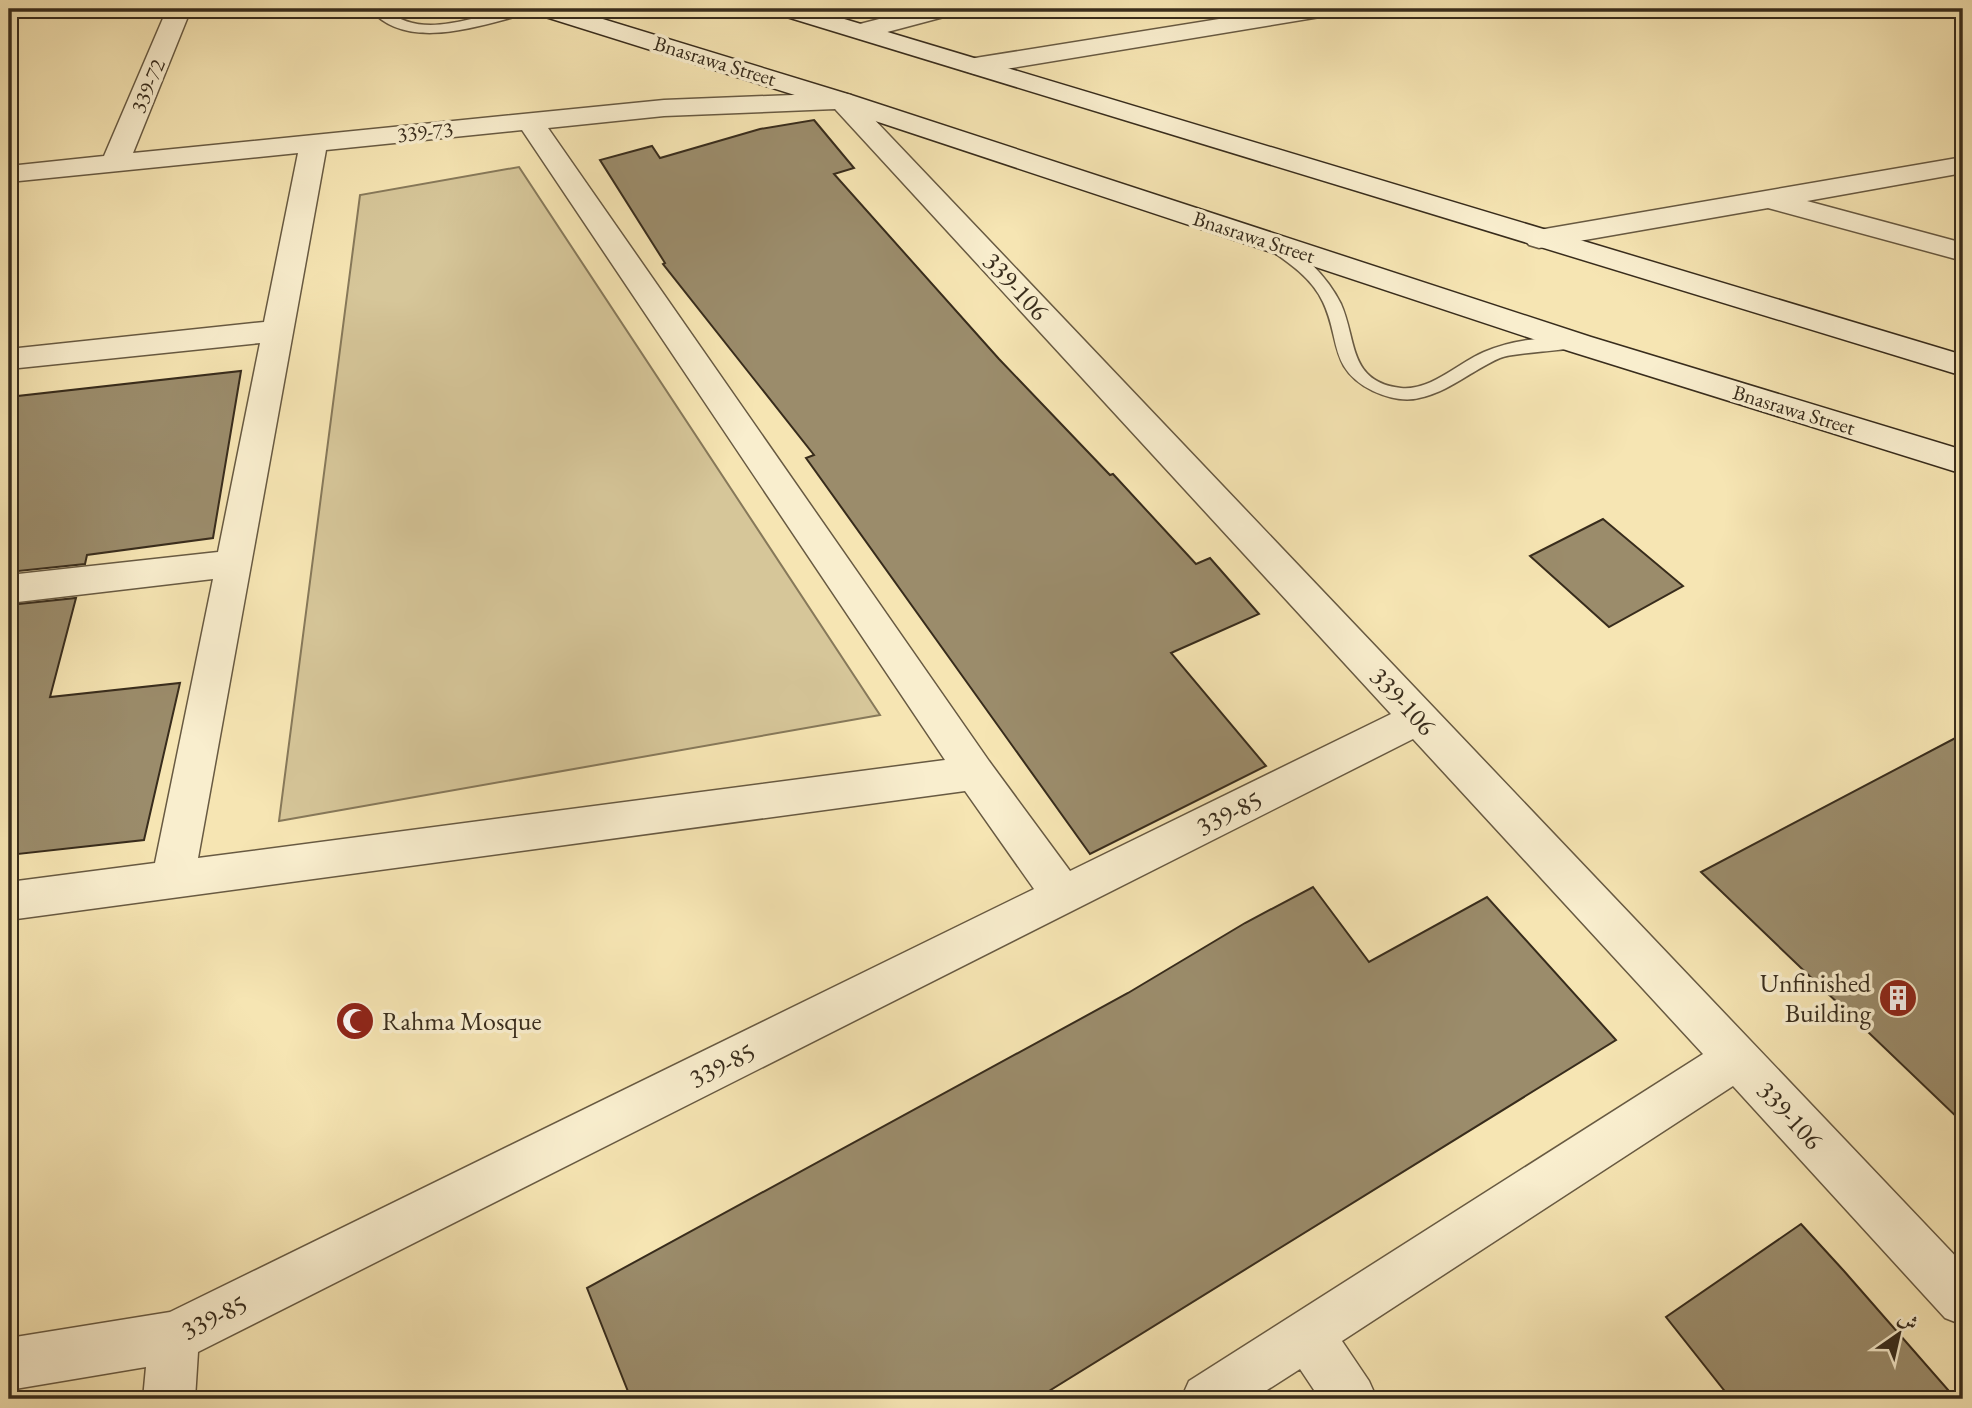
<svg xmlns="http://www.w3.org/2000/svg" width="1972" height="1408" font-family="'EB Garamond',Amiri,serif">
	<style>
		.green { fill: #d6c699; stroke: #87795a; stroke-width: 2 }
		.building { fill: #9b8c6b; stroke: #382c1c; stroke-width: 2 }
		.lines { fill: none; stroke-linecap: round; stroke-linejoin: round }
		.lane-casing { stroke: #685a42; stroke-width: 3 }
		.street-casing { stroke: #685a42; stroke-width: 3 }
		.secondary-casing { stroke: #382c1c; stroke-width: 3 }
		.lane { fill: #f9eece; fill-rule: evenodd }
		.street { fill: #f9eece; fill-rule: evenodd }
		.secondary { fill: #f9eece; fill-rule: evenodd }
		.labels { text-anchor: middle; stroke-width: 7; stroke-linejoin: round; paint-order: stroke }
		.far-street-label { font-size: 21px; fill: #382c1c; stroke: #f9eece }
		.street-label { font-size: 26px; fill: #382c1c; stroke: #f9eece }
		.poi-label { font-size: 26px; fill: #382c1c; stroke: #f9eece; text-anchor: end }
	</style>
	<rect width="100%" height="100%" fill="#f6e5b3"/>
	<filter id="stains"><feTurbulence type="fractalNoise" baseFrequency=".00286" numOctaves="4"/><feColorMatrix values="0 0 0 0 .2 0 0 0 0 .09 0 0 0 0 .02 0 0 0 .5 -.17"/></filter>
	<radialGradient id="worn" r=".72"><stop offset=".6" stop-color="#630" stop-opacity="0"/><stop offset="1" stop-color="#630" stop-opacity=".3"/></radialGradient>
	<path class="green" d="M 519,167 L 880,715 L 279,821 L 360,195 Z"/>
	<g class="building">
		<path d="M 814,120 L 854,168 L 834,174 L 999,359 L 1110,475 L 1113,474 L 1196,564 L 1210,558 L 1259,614 L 1171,653 L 1266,766 L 1090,854 L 806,458 L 814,455 L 663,264 L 665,263 L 600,160 L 652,146 L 660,158 L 760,129 Z"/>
		<path d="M 241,371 L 213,538 L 87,555 L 85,564 L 9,572 L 9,397 Z"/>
		<path d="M 1603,519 L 1683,586 L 1609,627 L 1530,556 Z"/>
		<path d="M 76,598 L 50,697 L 180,683 L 144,840 L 9,855 L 9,605 Z"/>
		<path d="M 1963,734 L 1963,1123 L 1701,872 Z"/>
		<path d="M 1313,887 L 1369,962 L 1487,897 L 1616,1040 L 1036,1399 L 631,1399 L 587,1288 L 1128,993 L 1245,923 Z"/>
		<path d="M 1801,1224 L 1844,1271 L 1956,1399 L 1731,1399 L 1666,1317 Z"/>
	</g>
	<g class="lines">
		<defs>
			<g id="lane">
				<path d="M 370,9 L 385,9 C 428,46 485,7 533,9 C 525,16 513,17 503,20 C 462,31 402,47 370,9 Z"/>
				<path d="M 1272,239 C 1299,246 1329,279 1341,304 C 1357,340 1348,382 1401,388 C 1431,391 1458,363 1484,352 C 1507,342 1532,338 1557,338 C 1566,338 1576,336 1582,344 C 1575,352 1517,351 1500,358 C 1472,370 1449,392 1419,398 C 1404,402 1386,397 1373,391 C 1328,368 1341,340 1323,302 C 1312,278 1288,262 1266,247 L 1264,244 Z"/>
			</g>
			<g id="street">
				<path d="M 167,9 L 191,9 L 133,153 L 664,100 L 842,93 L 851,95 L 1963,1264 L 1963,1325 L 1945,1318 L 1733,1086 L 1342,1341 L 1369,1381 L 1377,1399 L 1320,1399 L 1300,1369 L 1253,1399 L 1181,1399 L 1189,1381 L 1703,1054 L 1413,739 L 198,1352 L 195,1399 L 143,1399 L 146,1367 L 9,1390 L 9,1338 L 170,1312 L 1034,889 L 965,791 L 9,920 L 9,882 L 155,863 L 213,579 L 9,603 L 9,575 L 218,552 L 260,343 L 9,369 L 9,349 L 264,322 L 298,153 L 9,182 L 9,166 L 104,156 ZM 835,109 L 1391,714 L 1070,871 L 989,761 L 548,128 L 664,116 ZM 522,130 L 945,760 L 198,858 L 326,150 Z"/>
				<path d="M 918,9 L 958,9 L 955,14 L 861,39 L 852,36 L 848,31 L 852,26 Z"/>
				<path d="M 1282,9 L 1338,9 L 1335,14 L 1326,16 L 975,74 L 966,71 L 962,66 L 966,61 L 975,58 Z"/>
				<path d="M 1963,157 L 1963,173 L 1807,201 L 1963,243 L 1963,261 L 1768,208 L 1539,248 L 1529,245 L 1524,239 L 1529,233 L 1539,230 Z"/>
			</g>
			<g id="secondary">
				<path d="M 533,9 L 570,9 L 851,95 L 1591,337 L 1963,450 L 1963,474 L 1569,351 L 833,107 L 536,14 Z"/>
				<path d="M 774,9 L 811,9 L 1963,355 L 1963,376 L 777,14 Z"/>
			</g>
		</defs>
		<use href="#lane" class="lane-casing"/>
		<use href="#street" class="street-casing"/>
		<use href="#secondary" class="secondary-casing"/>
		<use href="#lane" class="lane"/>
		<use href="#street" class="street"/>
		<use href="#secondary" class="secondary"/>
	</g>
	<defs>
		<symbol id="building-disc" viewBox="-11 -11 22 22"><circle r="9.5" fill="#8f2418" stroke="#f9eece"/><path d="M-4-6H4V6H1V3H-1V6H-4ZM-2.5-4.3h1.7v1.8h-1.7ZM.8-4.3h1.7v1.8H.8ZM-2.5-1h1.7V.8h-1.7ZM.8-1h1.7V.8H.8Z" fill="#fff"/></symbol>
		<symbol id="mosque-disc" viewBox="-11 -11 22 22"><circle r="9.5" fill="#8f2418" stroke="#f9eece"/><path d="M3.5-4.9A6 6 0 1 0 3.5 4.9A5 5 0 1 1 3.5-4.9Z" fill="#fff"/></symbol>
	</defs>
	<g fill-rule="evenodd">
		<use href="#building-disc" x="1876" y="976" width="44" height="44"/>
		<use href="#mosque-disc" x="333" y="999" width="44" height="44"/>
	</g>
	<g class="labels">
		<g class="far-street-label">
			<text transform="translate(715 61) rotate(17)" y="7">Bnasrawa Street</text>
			<text transform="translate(148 86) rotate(-67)" y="7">339-72</text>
			<text transform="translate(425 132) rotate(-6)" y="7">339-73</text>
			<text transform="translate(1254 237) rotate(18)" y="7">Bnasrawa Street</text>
			<text transform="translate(1794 410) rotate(17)" y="7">Bnasrawa Street</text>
		</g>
		<g class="street-label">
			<text transform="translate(1016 286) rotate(47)" y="9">339-106</text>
			<text transform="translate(1403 701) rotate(47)" y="9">339-106</text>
			<text transform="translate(1229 813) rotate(-26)" y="9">339-85</text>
			<text transform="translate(722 1065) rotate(-26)" y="9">339-85</text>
			<text transform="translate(1790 1115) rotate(47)" y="9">339-106</text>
			<text transform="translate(214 1317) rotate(-26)" y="9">339-85</text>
		</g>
		<g class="poi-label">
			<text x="1871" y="992">Unfinished<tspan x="1871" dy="30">Building</tspan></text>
			<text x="382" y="1030" text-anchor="start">Rahma Mosque</text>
		</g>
	</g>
	<rect width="1972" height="1408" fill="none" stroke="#f6e5b3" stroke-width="35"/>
	<rect x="10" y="10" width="1951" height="1387" fill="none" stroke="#382c1c" stroke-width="3.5"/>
	<rect x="18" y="18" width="1937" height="1373" fill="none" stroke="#382c1c" stroke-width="2"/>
	<g transform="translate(1899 1334) rotate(34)" stroke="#f9eece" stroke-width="5" paint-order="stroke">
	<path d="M0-5L12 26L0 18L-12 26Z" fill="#382c1c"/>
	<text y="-10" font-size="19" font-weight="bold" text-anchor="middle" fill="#382c1c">ش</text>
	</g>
	<rect width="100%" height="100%" filter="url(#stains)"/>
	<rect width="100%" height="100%" fill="url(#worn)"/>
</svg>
